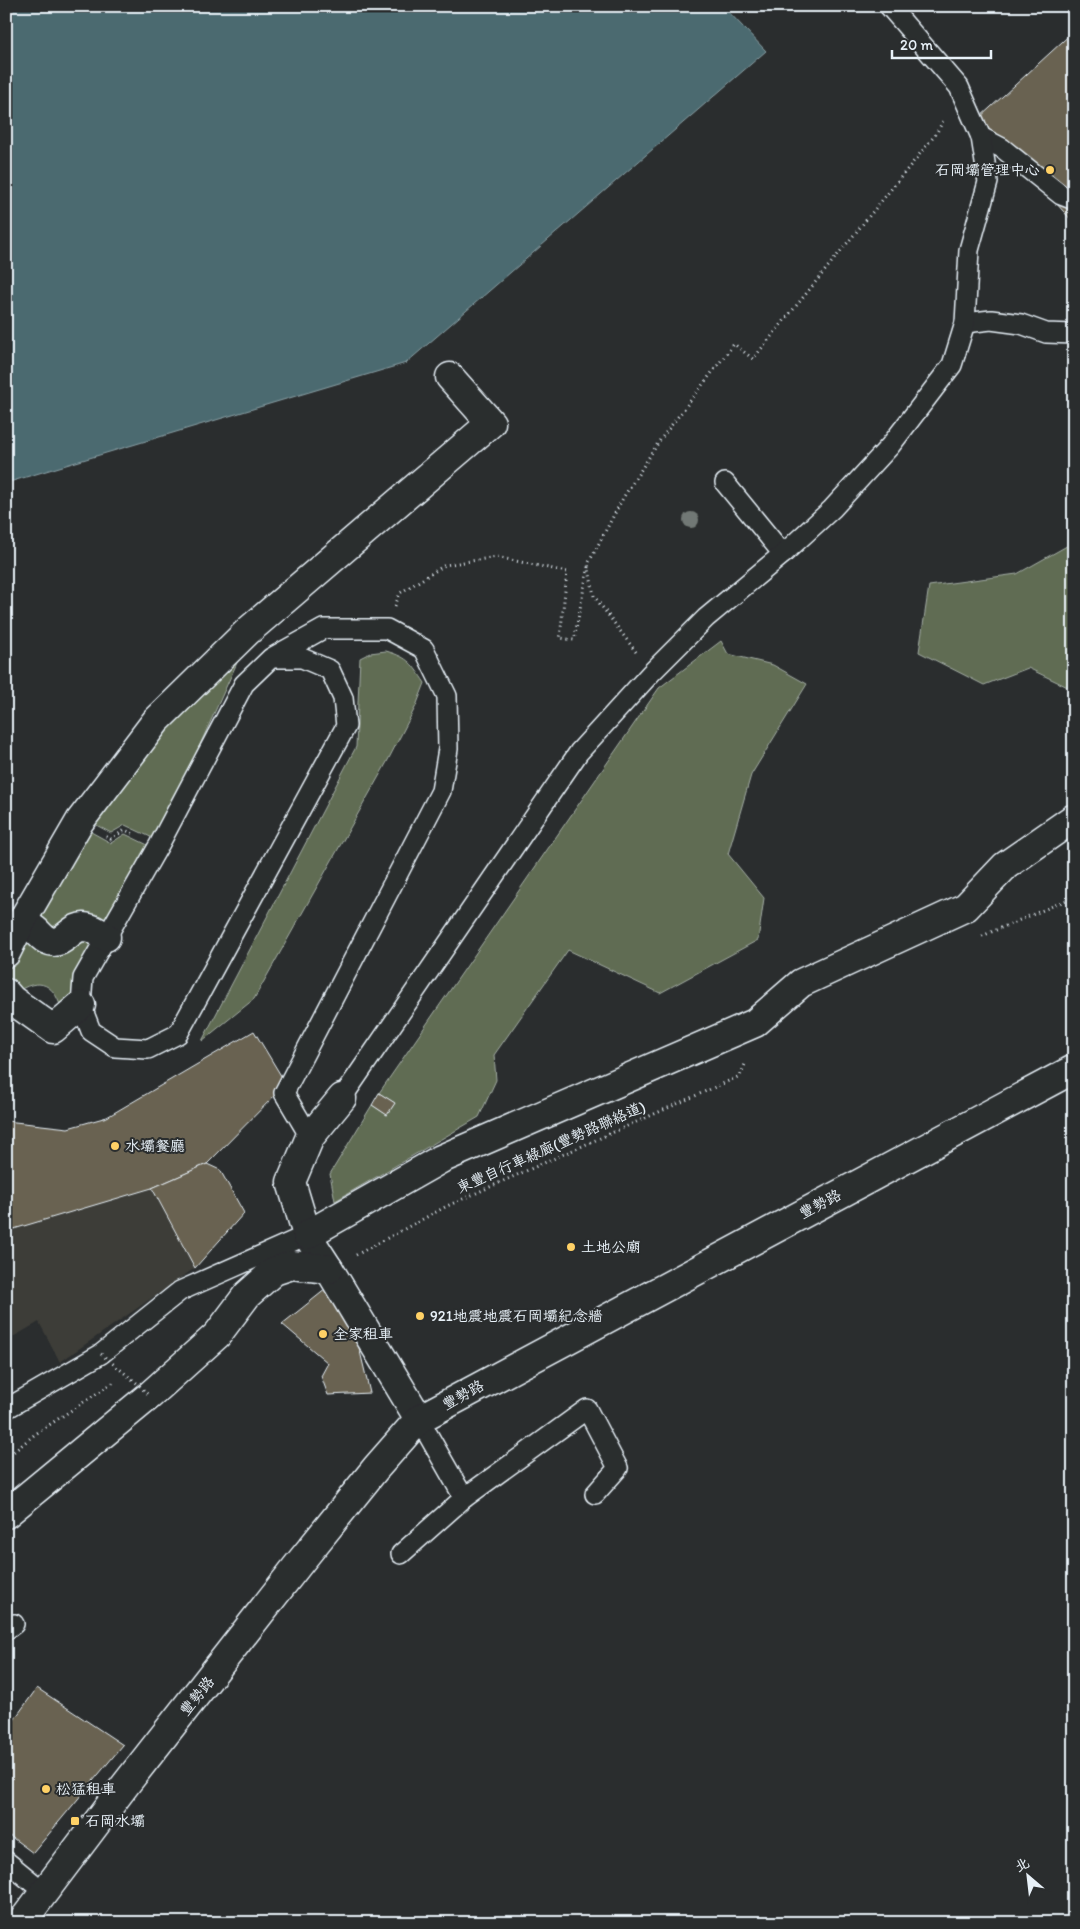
<svg xmlns="http://www.w3.org/2000/svg" width="1080" height="1929" font-family="Itim,'LXGW WenKai TC',sans-serif">
	<style>
		.built { fill: #3d3d38 }
		.green { fill: #616c53; stroke: #a4aea6 }
		.water { fill: #4c6a6f; stroke: #8aa0a6 }
		.building { fill: #696251; stroke: #e8f1f8 }
		.lines { fill: none; stroke-linecap: round; stroke-linejoin: round }
		.lane-casing { stroke: #e8f1f8; stroke-width: 22 }
		.street-casing { stroke: #e8f1f8; stroke-width: 31 }
		.secondary-casing { stroke: #e8f1f8; stroke-width: 31 }
		.path { stroke: #e8f1f8; stroke-width: 3; stroke-dasharray: 1 4; stroke-linecap: butt }
		.lane { stroke: #2a2d2e; stroke-width: 19 }
		.street { stroke: #2a2d2e; stroke-width: 28 }
		.secondary { stroke: #2a2d2e; stroke-width: 28 }
		.path-bridge { stroke: #e8f1f8; stroke-width: 3; stroke-dasharray: 1 4; stroke-linecap: butt }
		.tree { fill: #717874 }
		.poi-dot { fill: #ffd166; stroke: #2a2d2e; stroke-width: 2 }
		.labels { text-anchor: middle; stroke-width: 4; stroke-linejoin: round; paint-order: stroke }
		.poi-label { font-size: 15px; fill: #e8f1f8; stroke: #2a2d2e; text-anchor: start }
		.street-label { font-size: 15px; fill: #e8f1f8; stroke: #2a2d2e }
	</style>
	<rect width="100%" height="100%" fill="#2a2d2e"/>
	<filter id="ink" filterUnits="userSpaceOnUse"><feTurbulence type="fractalNoise" baseFrequency=".02" numOctaves="2"/><feDisplacementMap in="SourceGraphic" scale="10" xChannelSelector="R" yChannelSelector="G"/><feConvolveMatrix kernelMatrix="1 2 1 2 8 2 1 2 1" color-interpolation-filters="sRGB"/></filter>
	<g filter="url(#ink)">
		<path class="built" d="M 152,1188 L 195,1268 L 60,1362 L 39,1322 L 6,1341 L 6,1229 L 7,1231 Z"/>
		<g class="green">
			<path d="M 1074,542 L 1074,690 L 1028,668 L 984,685 L 919,652 L 929,586 L 1017,574 Z"/>
			<path d="M 721,641 L 728,654 L 773,665 L 807,684 L 751,775 L 728,854 L 764,898 L 758,940 L 660,993 L 568,950 L 494,1055 L 496,1080 L 479,1117 L 335,1201 L 330,1174 L 372,1105 L 387,1115 L 395,1103 L 379,1093 L 659,688 Z"/>
			<path d="M 245,645 L 157,840 L 125,825 L 111,833 L 87,820 L 161,725 Z"/>
			<path d="M 386,651 C 410,658 412,664 425,683 L 416,706 L 387,762 L 254,999 L 202,1041 L 356,747 L 360,658 L 370,653 Z"/>
			<path d="M 82,827 L 111,843 L 125,834 L 154,848 L 105,930 L 62,935 L 27,918 Z"/>
			<path d="M 24,927 L 100,940 L 74,1001 L 63,1014 C 55,984 41,975 13,994 L 6,984 L 6,964 Z"/>
		</g>
		<path class="water" d="M 6,6 L 723,6 L 766,51 L 406,363 L 6,483 Z"/>
		<g class="building">
			<path d="M 1074,31 L 1074,223 L 979,118 Z"/>
			<path d="M 254,1031 L 286,1084 L 207,1164 L 152,1188 L 7,1231 L 6,1121 L 68,1128 L 107,1117 Z"/>
			<path d="M 379,1093 L 395,1103 L 387,1115 L 372,1105 Z"/>
			<path d="M 207,1164 L 220,1170 L 244,1213 L 195,1268 L 152,1188 Z"/>
			<path d="M 326,1289 L 358,1343 L 370,1393 L 328,1395 L 321,1376 L 328,1363 L 282,1324 Z"/>
			<path d="M 37,1688 L 123,1745 L 33,1853 L 6,1833 L 6,1731 Z"/>
		</g>
		<g class="lines">
			<defs>
				<g id="lane">
					<path d="M 981,137 L 1002,148 L 1061,195 L 1074,200"/>
					<path d="M 965,323 L 991,320 L 1021,324 L 1046,333 L 1074,334"/>
					<path d="M 725,483 L 783,554"/>
					<path d="M 271,658 L 302,658 L 330,670 L 343,698 L 346,726 L 178,1034 L 148,1049 L 115,1047 L 91,1031 L 81,1005 L 83,978 L 159,845 L 244,684 L 271,658 L 323,629 L 387,629 L 424,649 L 447,696 L 448,749 L 441,791 L 284,1093 L 310,1137"/>
					<path d="M 342,1098 L 579,752 L 651,673 L 706,618 L 783,554 L 832,509 L 890,446 L 952,365 L 965,323 L 969,250 L 988,182 L 981,137 L 959,87 L 889,6"/>
					<path d="M 6,1409 L 101,1354 L 180,1291 L 307,1235"/>
					<path d="M 419,1419 L 464,1498"/>
					<path d="M 401,1554 L 464,1498 L 587,1409 L 618,1468 L 595,1494"/>
					<path d="M 6,1630 L 14,1624"/>
					<path d="M 6,1861 L 44,1892"/>
				</g>
				<g id="street">
					<path d="M 22,921 C 26,924 31,926 35,930 C 39,933 42,938 47,940 C 65,949 70,922 89,928 C 95,929 101,934 106,937"/>
					<path d="M 6,953 L 22,921 L 80,821 L 156,721 L 248,631 L 491,423 L 450,377"/>
					<path d="M 6,993 L 12,1000 L 53,1029 L 81,1005"/>
					<path d="M 342,1098 L 310,1137 L 291,1182 L 307,1235 L 329,1269 L 419,1419"/>
					<path d="M 307,1235 L 441,1159 L 755,1023 L 801,983 L 966,907 L 1005,866 L 1074,818"/>
					<path d="M 6,1514 L 149,1396 L 217,1335 L 247,1295 L 274,1271 L 292,1265 L 329,1269"/>
				</g>
				<path id="secondary" d="M 21,1923 L 126,1784 L 301,1561 L 376,1468 L 419,1419 L 1074,1069"/>
			</defs>
			<use href="#lane" class="lane-casing"/>
			<use href="#street" class="street-casing"/>
			<use href="#secondary" class="secondary-casing"/>
			<g class="path">
				<path d="M 395,606 L 400,593 L 445,565 L 497,557 L 567,572 L 560,638 L 574,640 L 588,567"/>
				<path d="M 636,652 L 594,596 L 588,564 L 623,498 L 660,440 L 734,344 L 753,359 L 936,134 L 944,119"/>
				<path d="M 106,836 L 111,839 L 125,830 L 136,835"/>
				<path d="M 982,936 L 1074,897"/>
				<path d="M 356,1255 L 447,1206 L 740,1076 L 746,1062"/>
				<path d="M 6,1458 L 34,1435 L 114,1382"/>
			</g>
			<use href="#lane" class="lane"/>
			<use href="#street" class="street"/>
			<use href="#secondary" class="secondary"/>
			<path class="path-bridge" d="M 101,1354 L 138,1384 L 149,1396"/>
		</g>
		<circle class="tree" cx="691" cy="520" r="8"/>
	</g>
	<g class="poi-dot">
		<circle cx="1050" cy="170" r="5"/>
		<circle cx="115" cy="1146" r="5"/>
		<circle cx="571" cy="1247" r="5"/>
		<circle cx="420" cy="1316" r="5"/>
		<circle cx="323" cy="1334" r="5"/>
		<circle cx="46" cy="1789" r="5"/>
		<rect x="70" y="1816" width="10" height="10" rx="2.5"/>
	</g>
	<g class="labels">
		<g class="poi-label">
			<text x="1040" y="175" text-anchor="end">石岡壩管理中心</text>
			<text x="125" y="1151">水壩餐廳</text>
			<text x="581" y="1252">土地公廟</text>
			<text x="430" y="1321">921地震地震石岡壩紀念牆</text>
			<text x="333" y="1339">全家租車</text>
			<text x="56" y="1794">松猛租車</text>
			<text x="85" y="1826">石岡水壩</text>
		</g>
		<g class="street-label">
			<text transform="translate(551 1147) rotate(-24)" y="5">東豐自行車綠廊(豐勢路聯絡道)</text>
			<text transform="translate(820 1204) rotate(-28)" y="5">豐勢路</text>
			<text transform="translate(463 1395) rotate(-29)" y="5">豐勢路</text>
			<text transform="translate(197 1696) rotate(-51)" y="5">豐勢路</text>
		</g>
	</g>
	<rect width="1080" height="1929" fill="none" stroke="#2a2d2e" stroke-width="25"/>
	<rect x="12" y="12" width="1055" height="1904" fill="none" stroke="#e8f1f8" stroke-width="2" filter="url(#ink)"/>
	<g transform="translate(1028 1876) rotate(332)" stroke="#2a2d2e" stroke-width="4" paint-order="stroke">
	<path d="M0-4L9 19L0 12L-9 19Z" fill="#e8f1f8"/>
	<text y="-8" font-size="14" font-weight="bold" text-anchor="middle" fill="#e8f1f8">北</text>
	</g>
	<path d="M892 50v8h99v-8" fill="none" stroke="#e8f1f8" stroke-width="2.5"/>
	<text x="900" y="50" font-size="15" fill="#e8f1f8" stroke="#2a2d2e" stroke-width="4" paint-order="stroke">20 m</text>
</svg>
